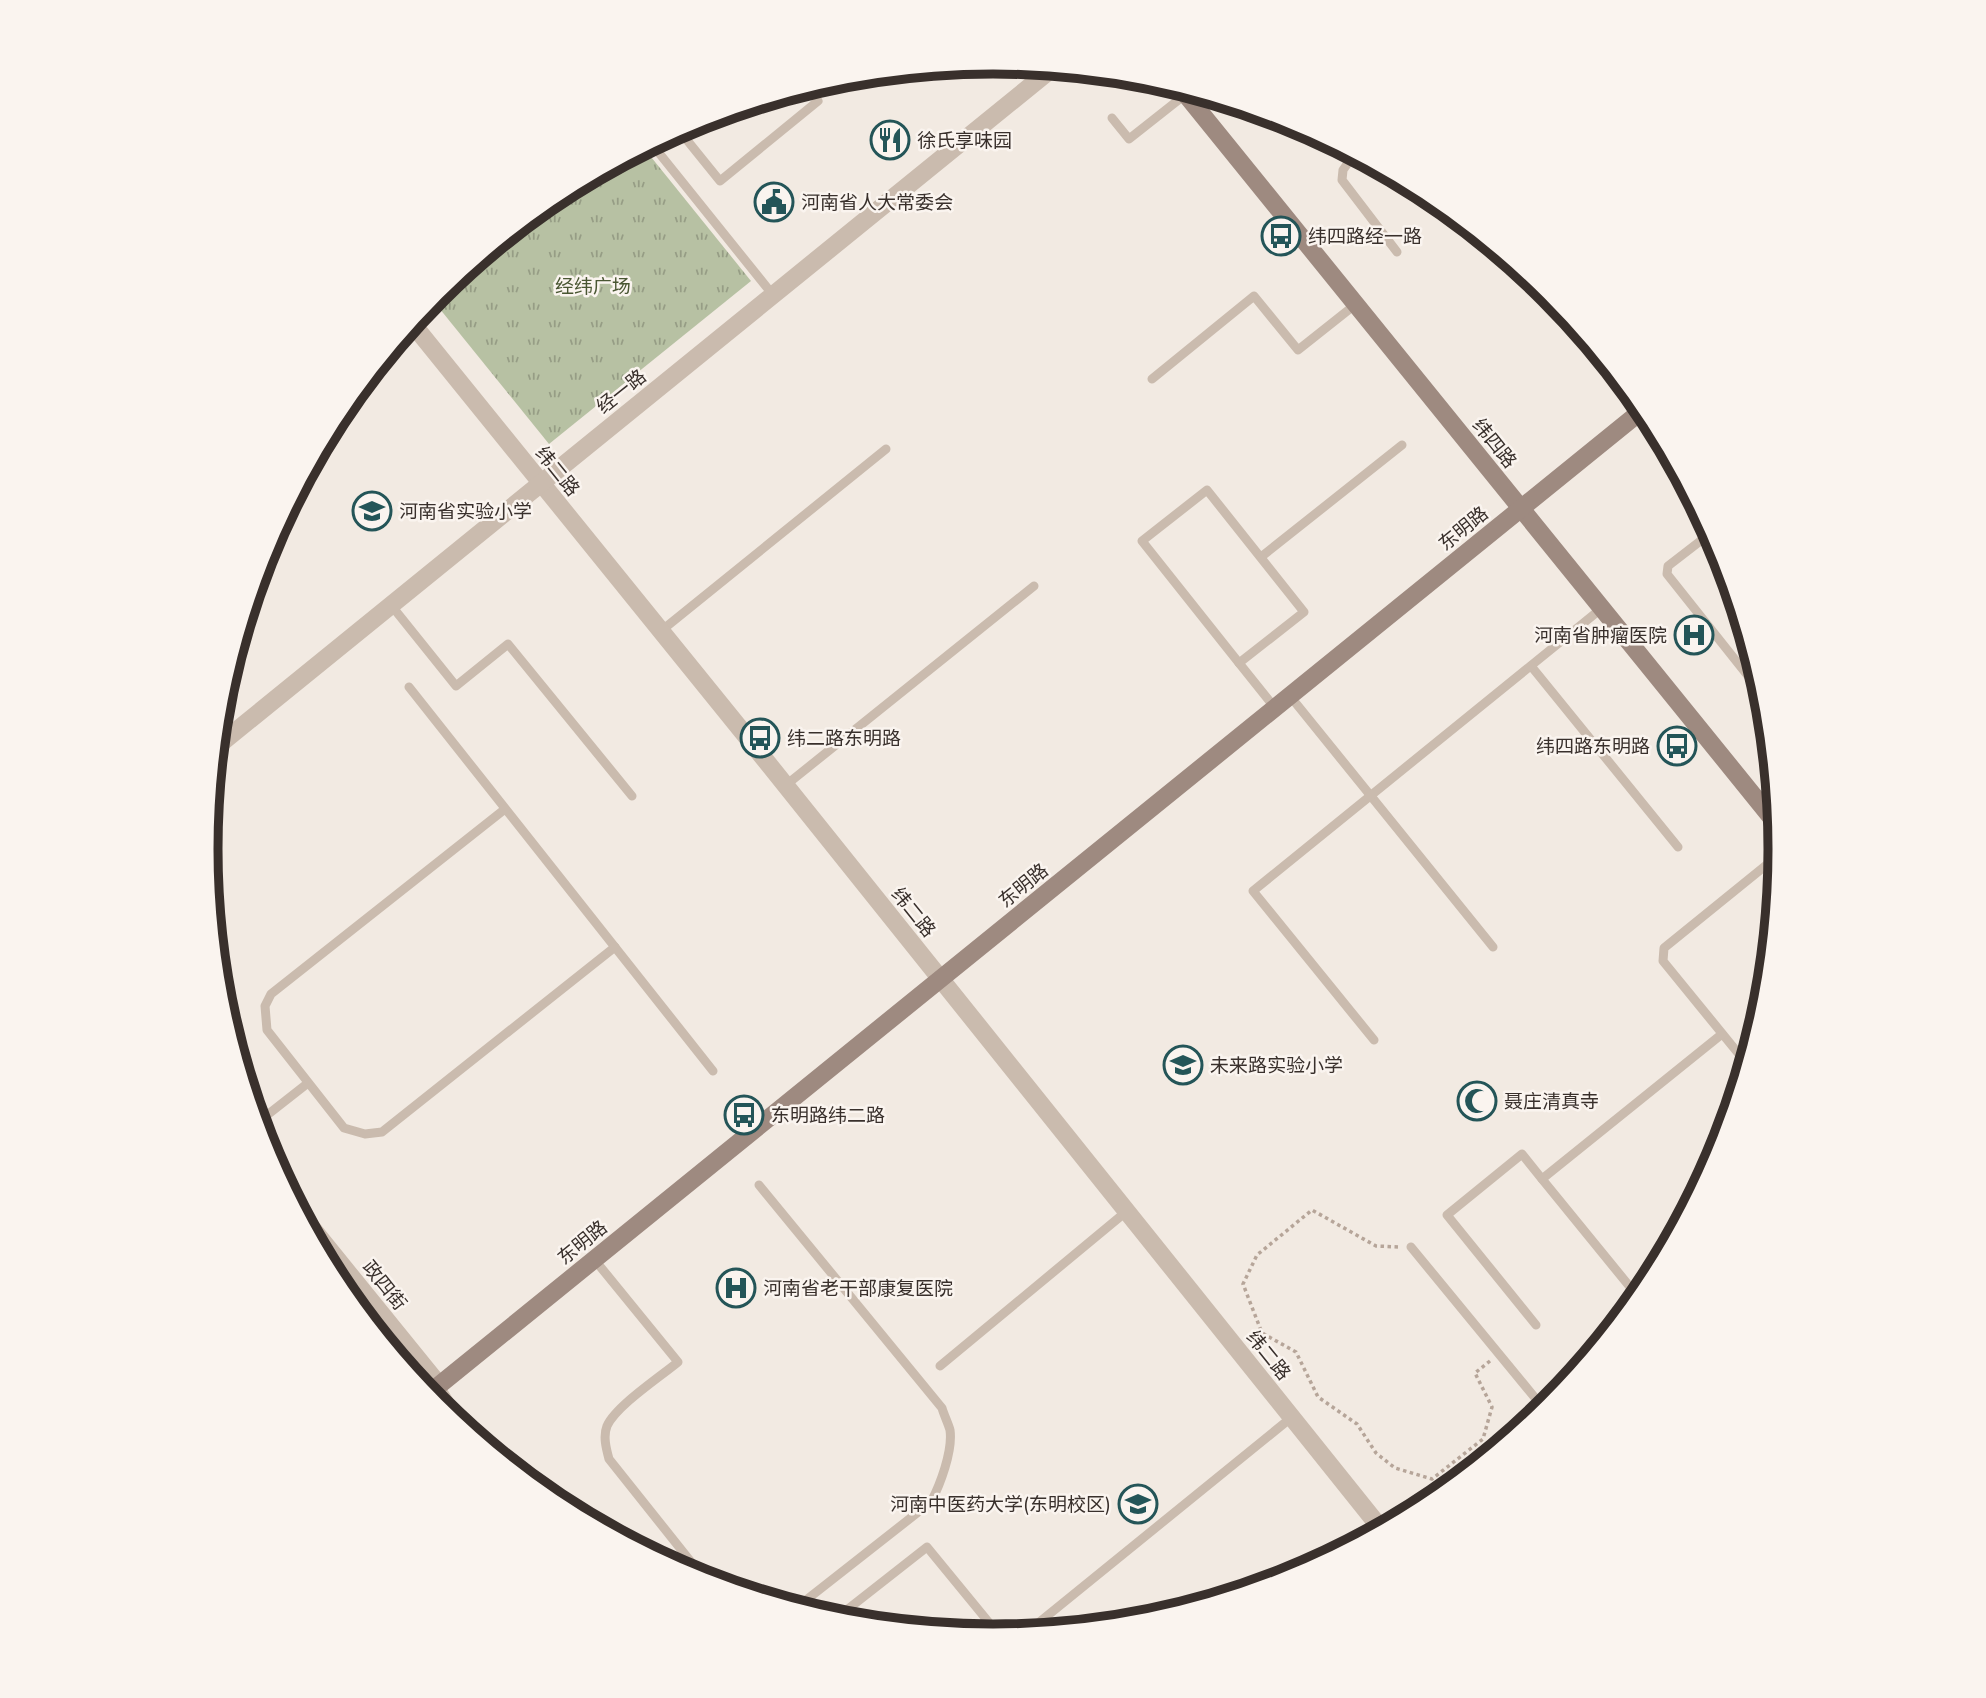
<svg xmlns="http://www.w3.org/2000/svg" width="1986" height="1698" font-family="'Nunito Sans','Noto Sans SC',sans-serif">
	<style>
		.grass { fill: url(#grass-tufts) }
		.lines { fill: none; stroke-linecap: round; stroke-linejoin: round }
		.path { stroke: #b6a599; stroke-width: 3.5; stroke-dasharray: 3.5 3.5; stroke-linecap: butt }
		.lane { stroke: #cabbae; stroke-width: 9 }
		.street { stroke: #cabbae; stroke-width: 18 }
		.secondary { stroke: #9e8a80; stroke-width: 18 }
		.labels { text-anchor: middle; stroke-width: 5; stroke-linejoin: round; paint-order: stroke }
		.poi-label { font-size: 19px; fill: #39302c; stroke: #faf4ef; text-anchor: start }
		.park-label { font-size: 19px; fill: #495632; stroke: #faf4ef }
		.street-label { font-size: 19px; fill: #39302c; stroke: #faf4ef }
		.rim { fill: none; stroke: #39302c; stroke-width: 9 }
	</style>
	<defs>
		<pattern id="grass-tufts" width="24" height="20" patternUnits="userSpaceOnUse" patternTransform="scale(1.75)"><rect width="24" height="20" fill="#b7c1a3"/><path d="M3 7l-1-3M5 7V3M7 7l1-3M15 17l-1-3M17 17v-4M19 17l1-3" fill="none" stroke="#969d85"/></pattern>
	</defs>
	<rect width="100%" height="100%" fill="#f2eae2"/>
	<path class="grass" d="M 643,147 L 751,281 L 549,444 L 431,298 L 556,194 Z"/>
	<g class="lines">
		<path class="path" d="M 1398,1247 L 1376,1246 L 1312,1210 L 1257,1255 L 1243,1284 L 1262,1333 L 1296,1352 L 1318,1397 L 1357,1424 L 1376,1453 L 1395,1468 L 1432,1479 L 1483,1439 L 1492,1407 L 1475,1373 L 1490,1361"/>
		<g class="lane">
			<path d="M 1025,64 L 1038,80"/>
			<path d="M 1112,118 L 1129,139 L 1186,94"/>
			<path d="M 678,129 L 720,181 L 818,101 L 807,86"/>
			<path d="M 651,143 L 773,295"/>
			<path d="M 1355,153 L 1343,170 L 1342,180 L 1397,252"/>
			<path d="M 1152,379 L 1254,296 L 1298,350 L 1356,304"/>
			<path d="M 1207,490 L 1304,612 L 1239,663 L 1142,541 Z"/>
			<path d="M 1712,532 L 1668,566 L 1667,574 L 1764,696 L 1766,704"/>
			<path d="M 1261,557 L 1402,445"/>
			<path d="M 391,605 L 456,686 L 508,644 L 632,796"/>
			<path d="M 661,631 L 886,449"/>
			<path d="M 1239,663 L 1275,708"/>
			<path d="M 1531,666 L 1678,847"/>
			<path d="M 409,687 L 713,1071"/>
			<path d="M 1290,696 L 1493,947"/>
			<path d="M 786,785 L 1034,586"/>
			<path d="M 505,809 L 271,994 L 265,1006 L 267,1030 L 344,1128 L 365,1134 L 382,1132 L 615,947"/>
			<path d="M 1374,1040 L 1253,891 L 1602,608"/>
			<path d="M 1747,1064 L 1663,961 L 1664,948 L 1780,854"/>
			<path d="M 257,1123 L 308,1083"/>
			<path d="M 1542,1179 L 1639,1298"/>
			<path d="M 759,1185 L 942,1408 C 944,1415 948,1423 950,1430 C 953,1451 940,1485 931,1502 L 796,1608"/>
			<path d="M 1411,1247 L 1545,1410"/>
			<path d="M 594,1259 L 678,1362 C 660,1377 616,1406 607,1426 C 603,1436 606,1448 609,1459 L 707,1582"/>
			<path d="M 348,1299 L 361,1288"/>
			<path d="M 1536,1325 L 1447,1215 L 1522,1154 L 1542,1179 L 1722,1034"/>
			<path d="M 940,1366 L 1127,1211"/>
			<path d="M 439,1385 L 470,1434"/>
			<path d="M 531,1484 L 536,1481 L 554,1503"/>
			<path d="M 834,1620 L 927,1547 L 1000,1636"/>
			<path d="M 1026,1633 L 1292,1417"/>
		</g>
		<g class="street">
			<path d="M 411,322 L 742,731 L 1382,1530"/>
			<path d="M 215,748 L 1054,67"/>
			<path d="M 298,1211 L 439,1385"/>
		</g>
		<g class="secondary">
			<path d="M 1179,86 L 1779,827"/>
			<path d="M 427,1395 L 1645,408"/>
		</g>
	</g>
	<defs>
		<symbol id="restaurant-ring" viewBox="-11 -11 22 22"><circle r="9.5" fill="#faf4ef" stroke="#245558" stroke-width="1.5"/><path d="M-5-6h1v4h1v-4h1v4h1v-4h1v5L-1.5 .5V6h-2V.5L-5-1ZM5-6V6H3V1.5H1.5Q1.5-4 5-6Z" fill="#245558"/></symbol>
		<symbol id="civic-ring" viewBox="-11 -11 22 22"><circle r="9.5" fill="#faf4ef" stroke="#245558" stroke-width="1.5"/><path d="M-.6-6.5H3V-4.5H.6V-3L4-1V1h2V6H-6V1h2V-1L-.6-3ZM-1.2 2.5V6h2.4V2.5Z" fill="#245558"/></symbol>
		<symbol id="bus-ring" viewBox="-11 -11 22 22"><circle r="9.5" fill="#faf4ef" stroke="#245558" stroke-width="1.5"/><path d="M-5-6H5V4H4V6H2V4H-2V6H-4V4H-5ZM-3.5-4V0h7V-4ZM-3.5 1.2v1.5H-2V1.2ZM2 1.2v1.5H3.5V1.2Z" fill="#245558"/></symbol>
		<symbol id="school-ring" viewBox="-11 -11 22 22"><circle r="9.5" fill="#faf4ef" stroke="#245558" stroke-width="1.5"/><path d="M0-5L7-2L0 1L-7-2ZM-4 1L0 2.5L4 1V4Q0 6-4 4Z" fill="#245558"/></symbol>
		<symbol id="hospital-ring" viewBox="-11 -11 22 22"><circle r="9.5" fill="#faf4ef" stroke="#245558" stroke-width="1.5"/><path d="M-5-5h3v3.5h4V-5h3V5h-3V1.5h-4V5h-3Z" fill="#245558"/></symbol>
		<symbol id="mosque-ring" viewBox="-11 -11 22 22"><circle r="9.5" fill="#faf4ef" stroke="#245558" stroke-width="1.5"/><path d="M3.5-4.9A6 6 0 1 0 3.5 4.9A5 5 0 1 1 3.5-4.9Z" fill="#245558"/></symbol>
		<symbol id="university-ring" viewBox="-11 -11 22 22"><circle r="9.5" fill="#faf4ef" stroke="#245558" stroke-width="1.5"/><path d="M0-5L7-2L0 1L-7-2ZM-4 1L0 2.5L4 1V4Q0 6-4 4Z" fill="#245558"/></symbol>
	</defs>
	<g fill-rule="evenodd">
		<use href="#restaurant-ring" x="868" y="118" width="44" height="44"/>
		<use href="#civic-ring" x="752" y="180" width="44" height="44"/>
		<use href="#bus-ring" x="1259" y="214" width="44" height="44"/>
		<use href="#school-ring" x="350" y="489" width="44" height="44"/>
		<use href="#hospital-ring" x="1672" y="613" width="44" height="44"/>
		<use href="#bus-ring" x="738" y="716" width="44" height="44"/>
		<use href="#bus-ring" x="1655" y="724" width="44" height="44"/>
		<use href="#school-ring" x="1161" y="1043" width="44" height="44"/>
		<use href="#mosque-ring" x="1455" y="1079" width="44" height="44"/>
		<use href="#bus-ring" x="722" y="1093" width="44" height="44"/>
		<use href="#hospital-ring" x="714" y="1266" width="44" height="44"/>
		<use href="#university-ring" x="1116" y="1482" width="44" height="44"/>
	</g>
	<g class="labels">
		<g class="poi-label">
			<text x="917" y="147">徐氏享味园</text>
			<text x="801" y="209">河南省人大常委会</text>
			<text x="1308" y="243">纬四路经一路</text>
			<text x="399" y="518">河南省实验小学</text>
			<text x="1667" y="642" text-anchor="end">河南省肿瘤医院</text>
			<text x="787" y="745">纬二路东明路</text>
			<text x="1650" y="753" text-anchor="end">纬四路东明路</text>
			<text x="1210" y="1072">未来路实验小学</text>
			<text x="1504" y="1108">聂庄清真寺</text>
			<text x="771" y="1122">东明路纬二路</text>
			<text x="763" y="1295">河南省老干部康复医院</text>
			<text x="1111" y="1511" text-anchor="end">河南中医药大学(东明校区)</text>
		</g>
		<g class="park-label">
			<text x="593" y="293">经纬广场</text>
		</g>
		<g class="street-label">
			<text transform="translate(621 391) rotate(-39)" y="7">经一路</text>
			<text transform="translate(1495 443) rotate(51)" y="7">纬四路</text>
			<text transform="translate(558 471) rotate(51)" y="7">纬二路</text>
			<text transform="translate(1463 528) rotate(-39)" y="7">东明路</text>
			<text transform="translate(1023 885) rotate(-39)" y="7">东明路</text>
			<text transform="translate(914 912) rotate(51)" y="7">纬二路</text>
			<text transform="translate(582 1242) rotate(-39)" y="7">东明路</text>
			<text transform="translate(385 1285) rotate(51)" y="7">政四街</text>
			<text transform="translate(1269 1355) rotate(51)" y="7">纬二路</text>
		</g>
	</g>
	<path d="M0 0H1986V1698H0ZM218 849a775 775 0 1 1 1550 0a775 775 0 1 1-1550 0Z" fill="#faf4ef" fill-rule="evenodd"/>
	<path class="rim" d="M218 849a775 775 0 1 1 1550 0a775 775 0 1 1-1550 0Z"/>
</svg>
